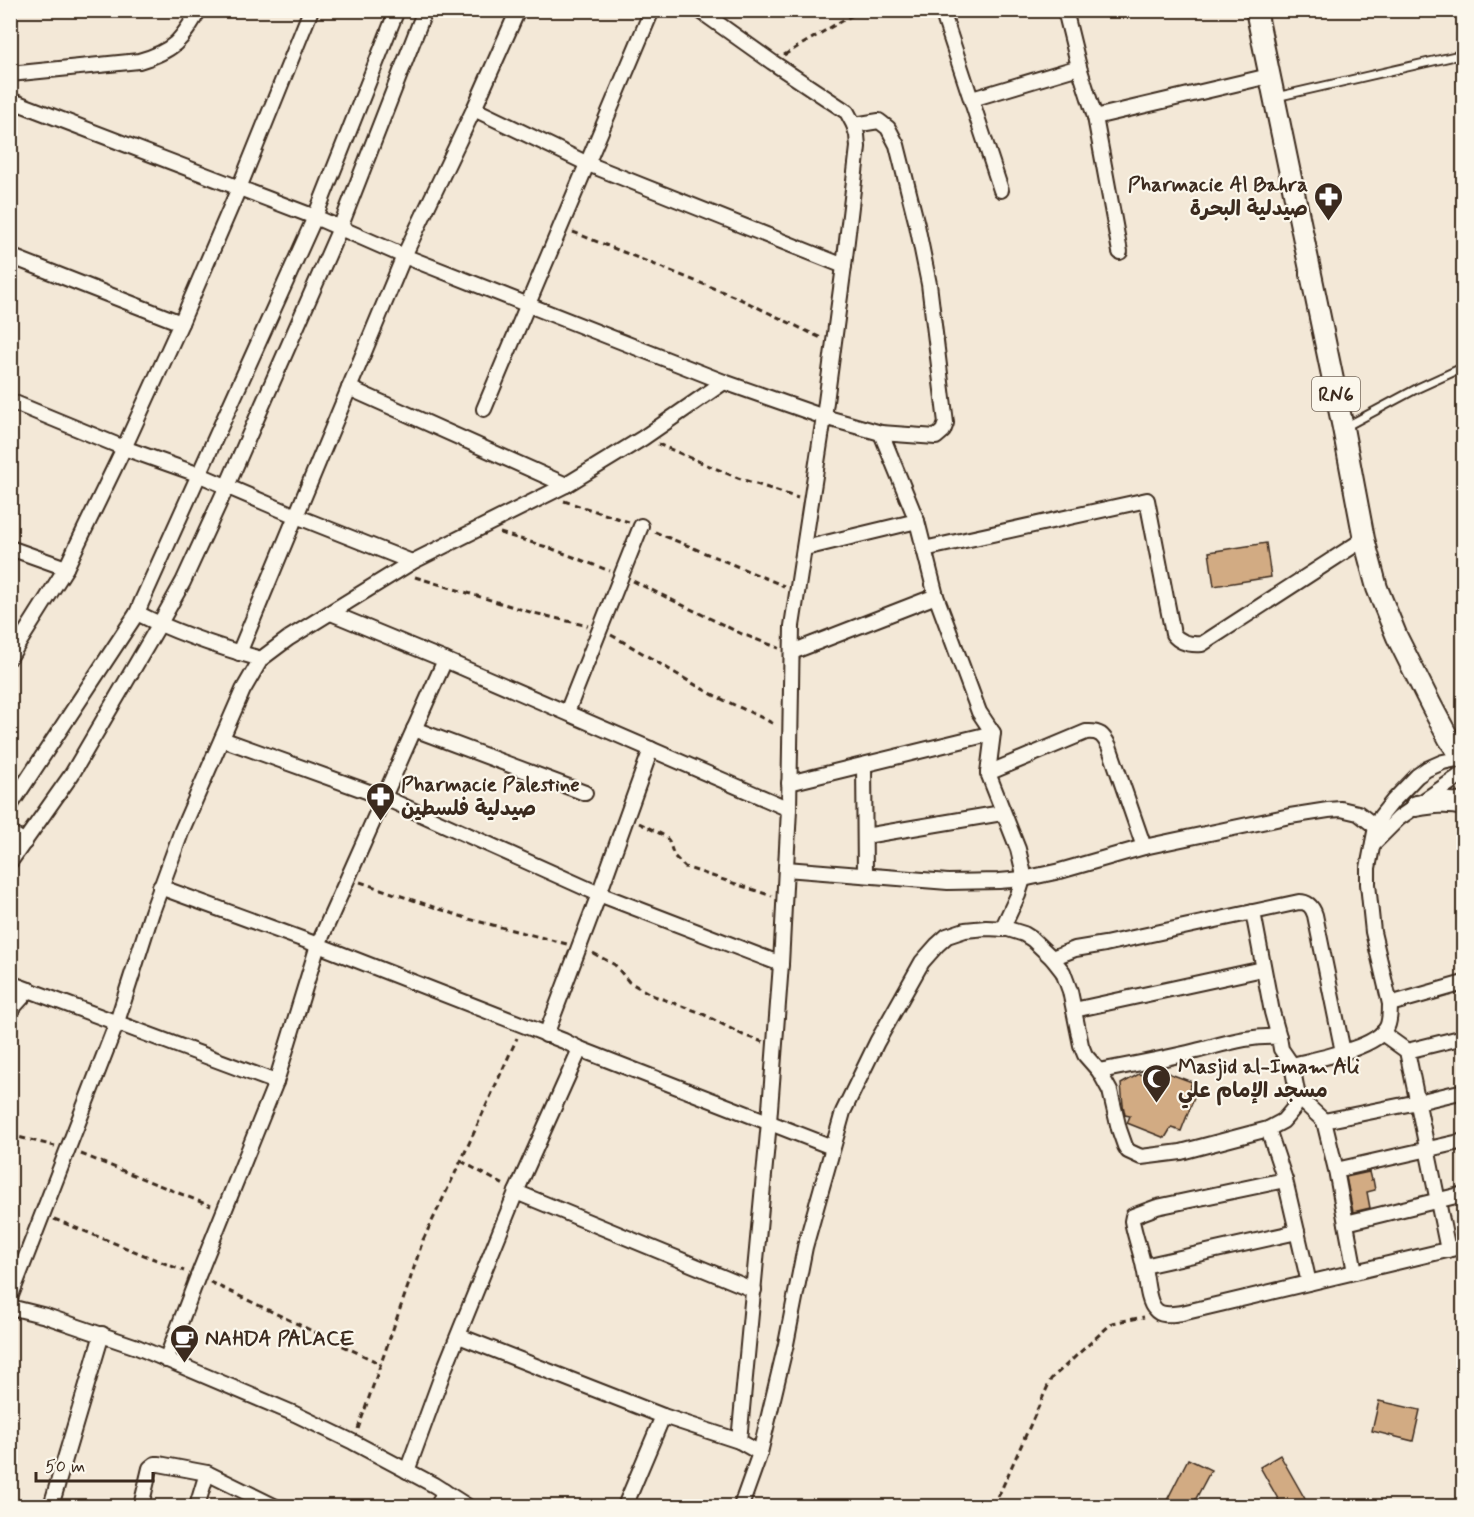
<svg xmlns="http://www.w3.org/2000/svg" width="1474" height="1517" font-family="Mynerve,'Playpen Sans Arabic',sans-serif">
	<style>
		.building { fill: #d2ab83; stroke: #3b2a1e; stroke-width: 1.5 }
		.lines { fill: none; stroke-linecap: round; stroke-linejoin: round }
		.service-casing { stroke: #3b2a1e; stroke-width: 11 }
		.minor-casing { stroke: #3b2a1e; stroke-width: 18 }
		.primary-casing { stroke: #3b2a1e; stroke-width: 24 }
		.path { stroke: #3b2a1e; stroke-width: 3; stroke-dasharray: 6 4.5; stroke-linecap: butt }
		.service { stroke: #fbf7ec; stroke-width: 7 }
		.minor { stroke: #fbf7ec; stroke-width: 14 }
		.primary { stroke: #fbf7ec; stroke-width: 20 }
		.labels { text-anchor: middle; stroke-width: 4.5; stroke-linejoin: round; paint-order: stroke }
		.shield { fill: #fbf7ec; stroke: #75685c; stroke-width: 1.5 }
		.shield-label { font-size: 20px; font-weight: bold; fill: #3b2a1e }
		.poi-label { font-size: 21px; font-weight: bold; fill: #3b2a1e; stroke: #fbf7ec; text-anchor: start }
	</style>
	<rect width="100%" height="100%" fill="#f3e8d7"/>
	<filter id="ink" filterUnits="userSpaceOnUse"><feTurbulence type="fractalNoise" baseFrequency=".0167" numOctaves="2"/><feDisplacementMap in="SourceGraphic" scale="12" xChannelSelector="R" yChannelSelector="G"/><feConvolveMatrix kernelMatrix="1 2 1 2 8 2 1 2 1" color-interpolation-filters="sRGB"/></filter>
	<g filter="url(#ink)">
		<g class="building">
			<path d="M 1266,543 L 1271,577 L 1214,586 L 1209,552 Z"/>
			<path d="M 1157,1069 L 1192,1082 L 1189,1090 L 1196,1093 L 1181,1131 L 1171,1128 L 1165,1138 L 1127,1123 L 1130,1116 L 1125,1115 L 1123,1105 L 1121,1084 L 1139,1074 L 1146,1076 L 1148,1073 L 1154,1075 Z"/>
			<path d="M 1369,1172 L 1371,1180 L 1373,1179 L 1375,1190 L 1367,1192 L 1370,1208 L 1353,1212 L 1346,1177 Z"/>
			<path d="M 1379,1401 L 1420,1410 L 1413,1441 L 1372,1431 Z"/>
			<path d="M 1280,1455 L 1309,1506 L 1282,1506 L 1260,1467 Z"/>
			<path d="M 1188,1459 L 1211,1470 L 1192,1506 L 1164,1506 Z"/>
		</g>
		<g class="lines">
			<defs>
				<g id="service">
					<path d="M 1276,97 L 1464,54"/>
					<path d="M 1345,427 L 1418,388 L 1464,367"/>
				</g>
				<g id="minor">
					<path d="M 699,10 L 772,62 L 847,112 L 854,125 L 857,135 L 858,147 L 844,266 L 824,417 L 792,626 L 789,809 L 781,964 L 769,1122 L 739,1441 L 760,1453"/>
					<path d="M 1065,10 L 1079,67 L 1095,117 L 1269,76"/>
					<path d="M 945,20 L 1001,190"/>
					<path d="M 10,74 L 139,61 C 174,51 181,41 199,10"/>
					<path d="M 972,99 L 1079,67"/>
					<path d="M 10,100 L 315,217 L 404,256 L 724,382 L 824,417 L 881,433 L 936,437 L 943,431 L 946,423 L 929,284 L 917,225 L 897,145 L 888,128 L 879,121 L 854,125"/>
					<path d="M 474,109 L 588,164 L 844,266"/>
					<path d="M 1095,117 L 1120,252"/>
					<path d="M 10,256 L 181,323"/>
					<path d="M 349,388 L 566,485"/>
					<path d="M 10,401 L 124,448 L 200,475 L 296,516 L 412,562"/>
					<path d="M 484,409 L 528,304 L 652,10"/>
					<path d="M 881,433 L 917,521 L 936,596 L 979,712 L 993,733 L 988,773"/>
					<path d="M 10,548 L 66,568"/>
					<path d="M 805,548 L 917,521"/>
					<path d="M 924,549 L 1147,500 L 1173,634 C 1180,643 1191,645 1202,644 L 1364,539"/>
					<path d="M 137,613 C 176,633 218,647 261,659"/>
					<path d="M 331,613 L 445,660 L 789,809"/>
					<path d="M 792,652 L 936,596"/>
					<path d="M 239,653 L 404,256 L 474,109 L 518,10"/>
					<path d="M 10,657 L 66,568 L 124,448 L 181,323 L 239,188 L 311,10"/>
					<path d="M 567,712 L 641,526"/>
					<path d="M 414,729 L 585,793"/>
					<path d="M 222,739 L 383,797 L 599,894 L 781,964"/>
					<path d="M 864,765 L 865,875"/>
					<path d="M 789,783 L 993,733"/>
					<path d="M 10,806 L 137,613 L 142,601 L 315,217 L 397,10"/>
					<path d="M 10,833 L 25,842"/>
					<path d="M 865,836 L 1002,813"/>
					<path d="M 1373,844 L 1399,818 L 1464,773"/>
					<path d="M 10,862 L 72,774 L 159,625 L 183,582 L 227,486 L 340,228 L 425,10"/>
					<path d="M 786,869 L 948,882 L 999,881 L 1023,879 L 1060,871 L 1144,847 L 1290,816 L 1328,810 L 1341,809 L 1358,813 L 1376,827"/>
					<path d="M 160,887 L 318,945 L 564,1041 L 580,1049 L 832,1147"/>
					<path d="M 1002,929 L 1018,895 L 1023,879 L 1023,870 L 1018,849 L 988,773 L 1086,732 C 1100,731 1103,735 1109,746 L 1144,847"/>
					<path d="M 1052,958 L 1075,949 L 1105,944 L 1253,912"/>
					<path d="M 10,983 L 276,1082"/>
					<path d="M 1390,1004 L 1464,983"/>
					<path d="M 1074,1010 L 1263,969"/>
					<path d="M 10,1011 L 29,990"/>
					<path d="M 1382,1033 L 1407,1051 L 1448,1250"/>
					<path d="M 546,1035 L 599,894 L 651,749"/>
					<path d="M 1279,1037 L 1272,1012 L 1253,912 L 1299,902 C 1308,902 1312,906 1315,915 L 1343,1052"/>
					<path d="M 1407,1051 L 1464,1037"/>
					<path d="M 1099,1071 L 1110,1091 L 1119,1129 L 1125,1146 L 1128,1151 L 1141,1157 L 1181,1152 L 1268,1129 L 1283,1121 L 1294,1108 L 1298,1097 L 1292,1065 C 1315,1059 1375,1049 1387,1027 C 1390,1021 1390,1011 1390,1004 L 1373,932 L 1368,884 L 1368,868 L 1376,827 L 1381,816 L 1393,801 L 1417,776 L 1427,769 L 1443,762 L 1462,758"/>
					<path d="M 1298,1097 L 1324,1121 L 1336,1170 L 1355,1272"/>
					<path d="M 1324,1121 L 1418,1102 L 1464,1091"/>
					<path d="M 1268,1129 L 1285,1180 L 1309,1283"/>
					<path d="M 1336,1170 L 1464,1141"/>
					<path d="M 1285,1180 L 1157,1207 L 1133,1216 L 1132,1221 C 1135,1237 1141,1252 1144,1268 C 1147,1279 1147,1301 1155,1309 C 1161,1317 1173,1314 1182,1313 L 1464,1246"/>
					<path d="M 516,1192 L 754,1290"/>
					<path d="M 1346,1223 L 1464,1194"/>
					<path d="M 1144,1266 L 1297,1232"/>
					<path d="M 10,1298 L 117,1022 L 152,912 L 182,830 L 243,690 L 261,659 L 289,638 L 412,562 L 566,485 L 643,438 L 724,382"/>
					<path d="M 10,1307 L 46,1316 L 137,1347 L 295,1414 L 353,1442 L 434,1485 L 467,1506"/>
					<path d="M 459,1336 L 663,1416 L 739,1441"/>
					<path d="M 166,1360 L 198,1276 L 276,1082 L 318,945 L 445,660"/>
					<path d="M 407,1471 L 444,1370 L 516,1192 L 580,1049"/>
					<path d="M 51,1506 L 102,1334"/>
					<path d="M 141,1506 L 150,1468 L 155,1464 L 159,1464 L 207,1473 L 274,1506"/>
					<path d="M 197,1506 L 207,1473"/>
					<path d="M 438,1506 L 444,1491"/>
					<path d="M 625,1506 L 663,1416"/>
					<path d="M 741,1506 L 760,1453 L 786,1344 L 805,1247 L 843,1112 L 877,1042 L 922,962 L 937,945 L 947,936 L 965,930 L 986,928 L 1008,929 L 1024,934 L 1032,939 L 1052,958 L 1063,972 L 1070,991 L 1081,1045 L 1085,1055 L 1099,1071 C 1131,1065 1164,1059 1196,1051 C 1224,1044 1250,1035 1279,1037 L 1281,1049 L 1292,1065"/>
				</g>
				<g id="primary">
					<path d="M 1256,10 L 1343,428 L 1364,539 L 1377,588 L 1397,637 L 1431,705 L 1449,739 L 1464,760"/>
					<path d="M 1416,806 C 1433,803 1446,801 1464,805"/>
				</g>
			</defs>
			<use href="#service" class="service-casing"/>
			<use href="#minor" class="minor-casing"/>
			<use href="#primary" class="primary-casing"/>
			<g class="path">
				<path d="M 784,55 L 843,20 L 863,10"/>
				<path d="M 573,232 L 738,298 L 821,338"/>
				<path d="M 658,444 L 738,478 L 798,498"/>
				<path d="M 564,501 L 629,522"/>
				<path d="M 655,532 L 784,586"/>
				<path d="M 500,533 L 550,548 L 610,571"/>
				<path d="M 415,577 L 530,612 L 588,626"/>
				<path d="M 633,581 L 742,634 L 779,648"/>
				<path d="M 611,635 C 644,653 675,674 708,692 C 730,704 754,713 776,725"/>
				<path d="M 639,823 L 665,836 L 669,841 L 674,856 L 685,867 L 772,896"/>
				<path d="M 360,882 L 469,919 L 567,944"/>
				<path d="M 593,953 L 615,965 L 629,982 L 654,996 L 699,1012 L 743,1035 L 763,1042"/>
				<path d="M 10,1135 L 55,1146"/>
				<path d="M 81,1154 L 211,1206"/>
				<path d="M 461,1161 L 504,1185"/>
				<path d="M 54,1219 L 184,1271"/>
				<path d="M 210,1282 L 381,1364"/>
				<path d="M 358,1429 L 408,1286 L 423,1240 L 461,1161 L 517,1038"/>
				<path d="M 994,1506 L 1051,1379 L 1112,1323 L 1144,1317"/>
			</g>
			<use href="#service" class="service"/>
			<use href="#minor" class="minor"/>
			<use href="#primary" class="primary"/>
		</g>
	</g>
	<defs>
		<symbol id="pharmacy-pin" viewBox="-11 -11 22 30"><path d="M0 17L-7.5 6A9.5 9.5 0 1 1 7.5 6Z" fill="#3b2a1e" stroke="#fbf7ec"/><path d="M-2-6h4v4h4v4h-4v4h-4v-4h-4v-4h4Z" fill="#fff"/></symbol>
		<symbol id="mosque-pin" viewBox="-11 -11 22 30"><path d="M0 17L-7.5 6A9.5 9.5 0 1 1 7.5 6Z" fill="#3b2a1e" stroke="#fbf7ec"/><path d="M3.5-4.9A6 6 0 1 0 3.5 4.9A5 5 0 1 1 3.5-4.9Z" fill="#fff"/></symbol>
		<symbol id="cafe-pin" viewBox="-11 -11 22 30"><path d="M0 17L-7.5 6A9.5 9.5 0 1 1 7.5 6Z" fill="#3b2a1e" stroke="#fbf7ec"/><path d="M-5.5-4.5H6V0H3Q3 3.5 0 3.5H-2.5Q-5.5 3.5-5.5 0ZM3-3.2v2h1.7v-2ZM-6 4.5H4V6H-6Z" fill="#fff"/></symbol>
	</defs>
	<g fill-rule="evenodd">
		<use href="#pharmacy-pin" x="1312" y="180" width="33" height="45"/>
		<use href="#pharmacy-pin" x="364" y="780" width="33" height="45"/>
		<use href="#mosque-pin" x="1140" y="1062" width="33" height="45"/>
		<use href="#cafe-pin" x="168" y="1322" width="33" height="45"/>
	</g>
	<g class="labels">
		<rect class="shield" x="1312" y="377" width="48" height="34" rx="4.5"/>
		<g class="shield-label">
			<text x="1336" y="401">RN6</text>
		</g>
		<g class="poi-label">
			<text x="1308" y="191" text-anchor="end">Pharmacie Al Bahra<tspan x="1308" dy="24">صيدلية البحرة</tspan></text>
			<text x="401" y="791">Pharmacie Palestine<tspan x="401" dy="24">صيدلية فلسطين</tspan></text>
			<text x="1178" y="1073">Masjid al-Imam Ali<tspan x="1178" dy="24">مسجد الإمام علي</tspan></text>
			<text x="205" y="1345">NAHDA PALACE</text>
		</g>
	</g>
	<rect width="1474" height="1517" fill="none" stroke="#fbf7ec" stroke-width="36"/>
	<rect x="18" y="18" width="1438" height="1481" fill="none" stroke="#3b2a1e" stroke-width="2" filter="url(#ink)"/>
	<path d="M36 1472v9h117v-9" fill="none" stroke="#3b2a1e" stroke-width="3"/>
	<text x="45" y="1472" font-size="18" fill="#3b2a1e" stroke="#fbf7ec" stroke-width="4.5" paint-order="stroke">50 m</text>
</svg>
